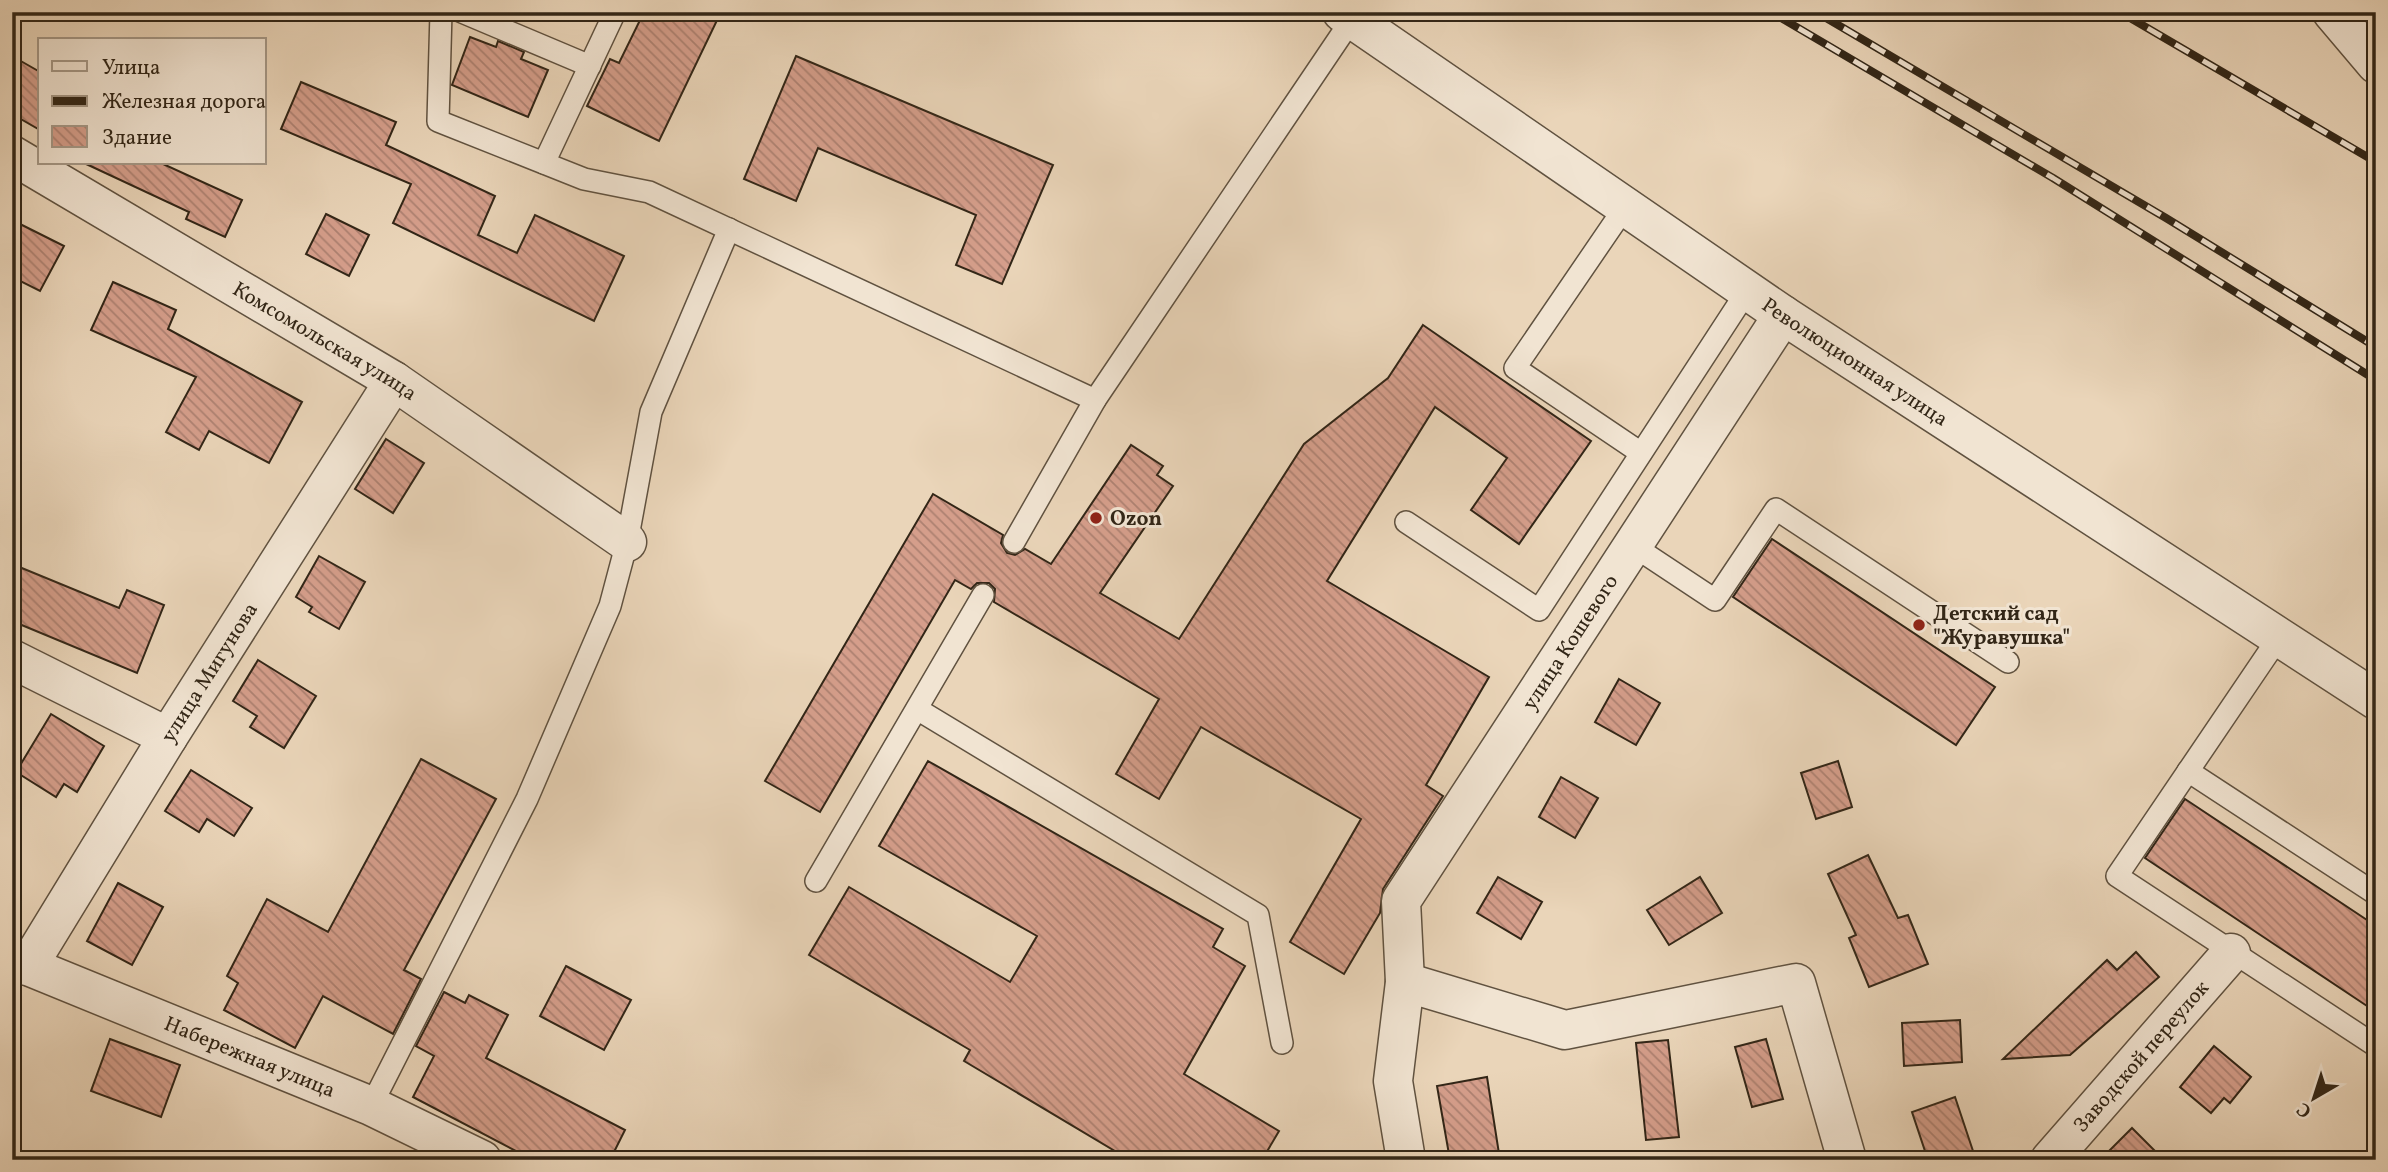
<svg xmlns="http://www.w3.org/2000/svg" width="2388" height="1172" font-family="Vollkorn,serif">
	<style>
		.building { fill: url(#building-back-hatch); stroke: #322617; stroke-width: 2 }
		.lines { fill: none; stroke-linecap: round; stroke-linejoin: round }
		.lane-casing { stroke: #605240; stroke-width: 24 }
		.street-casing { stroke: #605240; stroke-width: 41 }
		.lane { stroke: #f1e4d2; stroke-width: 21 }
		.street { stroke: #f1e4d2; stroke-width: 38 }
		.rail-casing { stroke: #322617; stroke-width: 8 }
		.rail { stroke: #f1e4d2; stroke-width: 5; stroke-dasharray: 16; stroke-linecap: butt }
		.poi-dot { fill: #8f2418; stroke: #f1e4d2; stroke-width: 2.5 }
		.labels { text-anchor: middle; stroke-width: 6; stroke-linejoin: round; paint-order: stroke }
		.street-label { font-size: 21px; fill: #322617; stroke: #f1e4d2 }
		.poi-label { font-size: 21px; font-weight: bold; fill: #322617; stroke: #f1e4d2; text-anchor: start }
	</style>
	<defs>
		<pattern id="building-back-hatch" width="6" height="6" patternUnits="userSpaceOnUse" patternTransform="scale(1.75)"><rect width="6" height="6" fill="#d59e8b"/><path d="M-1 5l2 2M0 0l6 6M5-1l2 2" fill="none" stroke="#ad8171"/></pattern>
	</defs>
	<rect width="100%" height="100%" fill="#ead5b9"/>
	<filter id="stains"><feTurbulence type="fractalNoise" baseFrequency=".00286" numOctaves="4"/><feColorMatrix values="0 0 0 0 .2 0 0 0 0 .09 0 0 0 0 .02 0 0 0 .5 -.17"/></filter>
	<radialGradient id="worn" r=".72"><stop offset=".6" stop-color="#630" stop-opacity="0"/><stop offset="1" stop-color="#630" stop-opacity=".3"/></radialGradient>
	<g class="building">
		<path d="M 644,12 L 721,12 L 659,141 L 587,106 L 610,59 L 619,63 Z"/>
		<path d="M 470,37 L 496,47 L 498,41 L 524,52 L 521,59 L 548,70 L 528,117 L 452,85 Z"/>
		<path d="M 12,56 L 40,72 L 40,130 L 12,114 Z"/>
		<path d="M 796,56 L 1053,165 L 1002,284 L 956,265 L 976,215 L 818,148 L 796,201 L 744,179 Z"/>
		<path d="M 301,82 L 396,122 L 386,145 L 495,196 L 478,235 L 517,253 L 535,215 L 624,256 L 594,321 L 393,223 L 411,184 L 281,129 Z"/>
		<path d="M 84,163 L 161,163 L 242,200 L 225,237 L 186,219 L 189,212 Z"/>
		<path d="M 326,214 L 369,235 L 349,276 L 306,254 Z"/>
		<path d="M 12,220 L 64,246 L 40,291 L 12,277 Z"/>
		<path d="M 113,282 L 176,310 L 168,329 L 302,402 L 269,463 L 209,431 L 199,450 L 166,432 L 196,377 L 91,330 Z"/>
		<path d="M 1423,325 L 1591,441 L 1519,544 L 1471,510 L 1507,458 L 1435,407 L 1327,581 L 1489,677 L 1426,785 L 1443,796 L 1383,889 L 1380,913 L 1344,974 L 1290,942 L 1361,819 L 1201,727 L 1159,799 L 1116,774 L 1159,699 L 994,602 L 995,589 L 989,583 L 977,583 L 971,589 L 955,580 L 820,812 L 765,781 L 933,494 L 1003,535 L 1001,543 L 1007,553 L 1015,555 L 1025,549 L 1051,564 L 1131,445 L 1163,466 L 1157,475 L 1173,486 L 1100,593 L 1179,639 L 1304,444 L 1388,378 Z"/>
		<path d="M 386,439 L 424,463 L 393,513 L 355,489 Z"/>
		<path d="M 1772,539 L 1995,687 L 1956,745 L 1733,597 Z"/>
		<path d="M 319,556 L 365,582 L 339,629 L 309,612 L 312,607 L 296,597 Z"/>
		<path d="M 12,564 L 119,608 L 127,590 L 164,605 L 137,673 L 12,621 Z"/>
		<path d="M 258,660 L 316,696 L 284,748 L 250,727 L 257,716 L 233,701 Z"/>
		<path d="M 1619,679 L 1660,703 L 1636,745 L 1595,722 Z"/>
		<path d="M 51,714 L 104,746 L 77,792 L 64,784 L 56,797 L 16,772 Z"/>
		<path d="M 421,759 L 496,799 L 404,970 L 421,979 L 393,1034 L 323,996 L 295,1048 L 224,1010 L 238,983 L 227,976 L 267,899 L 328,932 Z"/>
		<path d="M 928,761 L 1223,929 L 1213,947 L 1245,966 L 1184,1074 L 1279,1131 L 1262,1160 L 1130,1160 L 964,1061 L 970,1050 L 809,955 L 849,887 L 1010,982 L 1037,936 L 879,846 Z"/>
		<path d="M 1838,761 L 1852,807 L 1816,819 L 1801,773 Z"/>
		<path d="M 191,770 L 252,808 L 234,836 L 207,819 L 199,832 L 165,811 Z"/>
		<path d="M 1561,777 L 1598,798 L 1575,838 L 1539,817 Z"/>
		<path d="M 2185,799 L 2376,926 L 2376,1012 L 2145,858 Z"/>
		<path d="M 1868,855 L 1898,918 L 1908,915 L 1928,964 L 1869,987 L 1849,938 L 1856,935 L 1828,874 Z"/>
		<path d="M 1498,877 L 1542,902 L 1521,939 L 1477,913 Z"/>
		<path d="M 1700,877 L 1722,913 L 1669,945 L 1647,910 Z"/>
		<path d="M 118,883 L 163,907 L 132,965 L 87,941 Z"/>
		<path d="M 2136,952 L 2159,977 L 2070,1055 L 2003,1059 L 2107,960 L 2117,970 Z"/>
		<path d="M 566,966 L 631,1000 L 604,1050 L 540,1016 Z"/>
		<path d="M 444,992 L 465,1003 L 469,995 L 508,1015 L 486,1058 L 625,1130 L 610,1160 L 533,1160 L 413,1097 L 434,1056 L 416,1046 Z"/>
		<path d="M 1960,1020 L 1962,1062 L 1904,1066 L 1902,1023 Z"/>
		<path d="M 110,1039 L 180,1065 L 161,1117 L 91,1091 Z"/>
		<path d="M 1766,1039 L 1783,1099 L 1752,1107 L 1735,1047 Z"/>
		<path d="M 1668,1040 L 1679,1137 L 1646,1140 L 1636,1043 Z"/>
		<path d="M 2214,1046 L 2251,1077 L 2230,1103 L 2224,1098 L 2211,1113 L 2180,1087 Z"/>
		<path d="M 1487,1077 L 1500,1160 L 1450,1160 L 1437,1086 Z"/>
		<path d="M 1955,1097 L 1976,1160 L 1928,1160 L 1912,1112 Z"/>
		<path d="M 2132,1128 L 2164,1160 L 2100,1160 Z"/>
	</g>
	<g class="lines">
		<defs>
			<g id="lane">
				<path d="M 441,12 L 438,121 L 584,179 L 649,192 L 1095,400 L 1352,19"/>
				<path d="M 462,12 L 590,66"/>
				<path d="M 544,163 L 615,12"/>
				<path d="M 1625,207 L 1515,368 L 1641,453"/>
				<path d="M 1406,522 L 1539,610 L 1747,291"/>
				<path d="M 1014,542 L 1095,400"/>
				<path d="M 1632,545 L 1715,600 L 1776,509 L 2008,662"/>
				<path d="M 2279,637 L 2117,876 L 2376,1046"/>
				<path d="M 917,709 L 1258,915 L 1282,1043"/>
				<path d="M 2188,771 L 2376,894"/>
				<path d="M 816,881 L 983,595"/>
				<path d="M 371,1106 L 527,799 L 610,606 L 627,542 L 651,412 L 729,229"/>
			</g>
			<g id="street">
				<path id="s1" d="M 1342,12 L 1783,315 L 2376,700"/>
				<path d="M 2332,12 L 2376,64"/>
				<path id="s2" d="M 12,155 L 394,381 L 627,542"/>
				<path d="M 12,659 L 168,737"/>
				<path id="s3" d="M 12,963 L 28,966 L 371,1106 L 482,1160"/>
				<path id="s4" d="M 28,966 L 168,737 L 394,381"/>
				<path d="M 1405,982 L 1565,1030 L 1796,983 L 1847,1160"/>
				<path id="s5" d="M 1406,1160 L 1393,1081 L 1405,982 L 1401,901 L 1783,315"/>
				<path id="s6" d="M 2050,1160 L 2231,953"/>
			</g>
		</defs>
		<use href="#lane" class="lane-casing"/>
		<use href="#street" class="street-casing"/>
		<use href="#lane" class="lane"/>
		<use href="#street" class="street"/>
		<defs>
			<g id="rail">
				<path d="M 1771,12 L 2053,178 L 2376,380"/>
				<path d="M 1816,12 L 2166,218 L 2376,347"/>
				<path d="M 2120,12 L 2376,162"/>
			</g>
		</defs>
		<use href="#rail" class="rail-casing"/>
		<use href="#rail" class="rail"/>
	</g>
	<g class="poi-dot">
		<circle cx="1096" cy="518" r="7"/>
		<circle cx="1919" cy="625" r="7"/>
	</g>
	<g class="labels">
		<g class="street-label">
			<text dy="7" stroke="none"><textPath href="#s2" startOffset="364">Комсомольская улица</textPath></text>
			<text dy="7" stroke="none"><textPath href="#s1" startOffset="621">Революционная улица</textPath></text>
			<text dy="7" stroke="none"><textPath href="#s5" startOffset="570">улица Кошевого</textPath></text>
			<text dy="7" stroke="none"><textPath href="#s4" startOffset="345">улица Мигунова</textPath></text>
			<text dy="7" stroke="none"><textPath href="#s3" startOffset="256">Набережная улица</textPath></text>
			<text dy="7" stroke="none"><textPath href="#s6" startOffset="138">Заводской переулок</textPath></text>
		</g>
		<g class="poi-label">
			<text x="1110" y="525">Ozon</text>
			<text x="1933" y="620">Детский сад<tspan x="1933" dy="24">"Журавушка"</tspan></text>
		</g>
	</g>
	<rect width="2388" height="1172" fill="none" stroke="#ead5b9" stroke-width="42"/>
	<rect x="14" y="14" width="2360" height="1144" fill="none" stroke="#322617" stroke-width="3.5"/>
	<rect x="21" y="21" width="2346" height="1130" fill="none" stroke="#322617" stroke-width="2"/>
	<rect x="38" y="38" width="228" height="126" fill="#f1e4d2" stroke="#a59887" stroke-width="2"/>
	<rect x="52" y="61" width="35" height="10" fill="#f1e4d2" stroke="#a59887" stroke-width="2"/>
	<text x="102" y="74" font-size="21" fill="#322617">Улица</text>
	<rect x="52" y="96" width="35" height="10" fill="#322617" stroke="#a59887" stroke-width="2"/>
	<text x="102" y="108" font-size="21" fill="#322617">Железная дорога</text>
	<rect x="52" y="126" width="35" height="21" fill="url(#building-back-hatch)" stroke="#a59887" stroke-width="2"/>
	<text x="102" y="144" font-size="21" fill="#322617">Здание</text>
	<g transform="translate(2314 1098) rotate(219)" stroke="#f1e4d2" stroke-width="5" paint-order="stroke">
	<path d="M0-5L12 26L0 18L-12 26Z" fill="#322617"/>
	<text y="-10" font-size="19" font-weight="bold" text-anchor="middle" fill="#322617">С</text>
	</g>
	<rect width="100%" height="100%" filter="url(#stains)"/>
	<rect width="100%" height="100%" fill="url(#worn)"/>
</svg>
